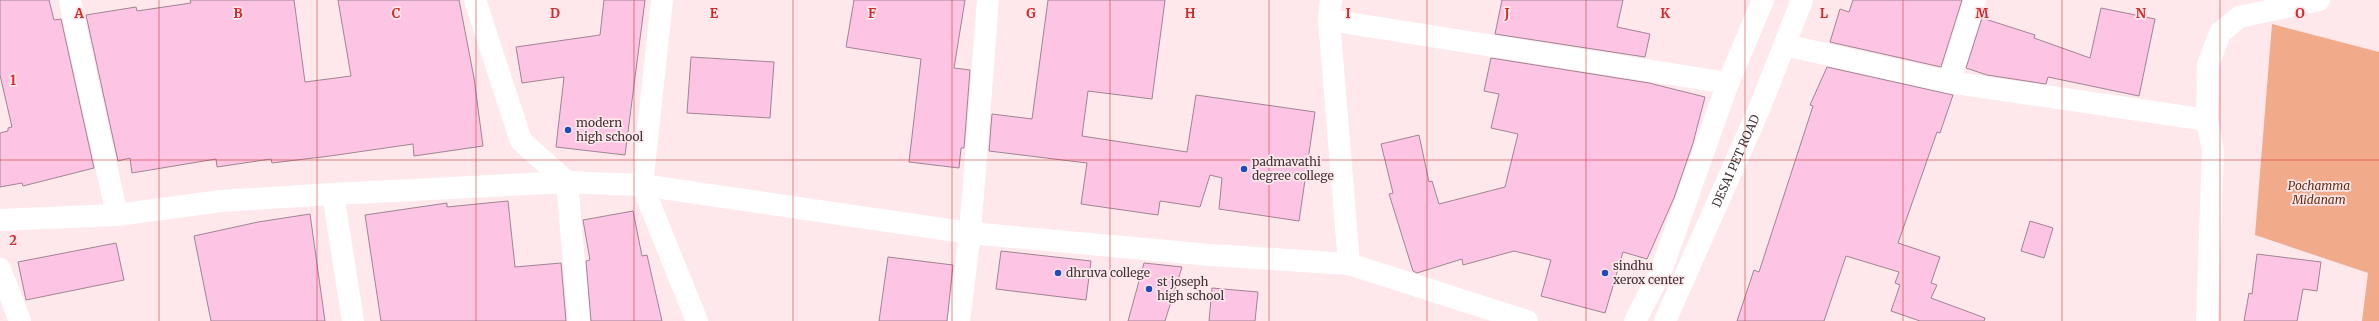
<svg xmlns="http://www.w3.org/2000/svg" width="2379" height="321" font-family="Merriweather,serif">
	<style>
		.green { fill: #f1ab8b }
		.building { fill: #fdc4e3; stroke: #a08493 }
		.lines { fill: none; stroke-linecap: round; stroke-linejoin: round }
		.minor { stroke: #fff; stroke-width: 22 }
		.tertiary { stroke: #fff; stroke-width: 22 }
		.grid { fill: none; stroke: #d62828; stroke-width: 1; stroke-opacity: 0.55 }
		.poi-dot { fill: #1c4cb9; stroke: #fee8ec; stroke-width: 1.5 }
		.labels { text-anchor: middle; stroke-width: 3.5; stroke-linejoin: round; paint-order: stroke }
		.poi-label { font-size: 12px; fill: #403235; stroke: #fee8ec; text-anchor: start }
		.street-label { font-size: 12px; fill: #403235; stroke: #fee8ec }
		.park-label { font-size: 12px; font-style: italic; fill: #692f0e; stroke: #fee8ec }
		.grid-label { font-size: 13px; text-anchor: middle; font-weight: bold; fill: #d62828; stroke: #fee8ec; stroke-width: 3.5; stroke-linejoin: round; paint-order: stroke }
	</style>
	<rect width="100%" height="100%" fill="#fee8ec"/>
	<path class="green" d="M 2272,24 L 2379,52 L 2379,321 L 2362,321 L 2368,273 L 2255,235 Z"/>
	<g class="building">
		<path d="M 0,0 L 49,0 L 54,20 L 61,19 L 94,168 L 23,186 L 22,183 L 0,187 L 0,133 L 8,131 L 8,128 L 12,127 L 0,75 Z"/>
		<path d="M 190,0 L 294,0 L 305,82 L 351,76 L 338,0 L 459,0 L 474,78 L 483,146 L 414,156 L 413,144 L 330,156 L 272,163 L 271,159 L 217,167 L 216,159 L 132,173 L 130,158 L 118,161 L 86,15 L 136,7 L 137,11 L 191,3 Z"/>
		<path d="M 604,0 L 645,0 L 625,155 L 556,147 L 564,77 L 522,83 L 516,47 L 600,35 Z"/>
		<path d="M 854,0 L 965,0 L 954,68 L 970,70 L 964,148 L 961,148 L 959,168 L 909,162 L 921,59 L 846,47 Z"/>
		<path d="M 1048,0 L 1165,0 L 1152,99 L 1088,91 L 1082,136 L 1187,152 L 1196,95 L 1315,112 L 1299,221 L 1219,209 L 1222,178 L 1210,175 L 1200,207 L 1160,201 L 1158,215 L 1081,204 L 1087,163 L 989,151 L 992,114 L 1032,119 Z"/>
		<path d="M 1502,0 L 1623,0 L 1617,27 L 1650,34 L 1645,57 L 1495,34 Z"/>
		<path d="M 1853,0 L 1962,0 L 1941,67 L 1830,42 L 1840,9 L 1849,12 Z"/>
		<path d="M 2101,8 L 2155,19 L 2139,96 L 2048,77 L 2046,84 L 1987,75 L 1966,68 L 1982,18 L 2035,35 L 2034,38 L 2090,58 Z"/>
		<path d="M 691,57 L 774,62 L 770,118 L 687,113 Z"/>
		<path d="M 1491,58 L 1649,83 L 1705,97 L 1693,143 L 1674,198 L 1647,259 L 1623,252 L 1605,313 L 1541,296 L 1551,260 L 1514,251 L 1463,265 L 1462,259 L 1417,273 L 1413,271 L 1389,194 L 1393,193 L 1381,144 L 1419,135 L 1429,182 L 1432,181 L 1439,204 L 1505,187 L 1518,134 L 1491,128 L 1499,94 L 1484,91 Z"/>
		<path d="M 1827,67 L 1953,95 L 1940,133 L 1937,132 L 1898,243 L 1940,257 L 1931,283 L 1937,285 L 1931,298 L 1985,318 L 1984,321 L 1920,321 L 1891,311 L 1900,285 L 1895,283 L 1899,272 L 1846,256 L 1824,321 L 1737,321 L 1754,270 L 1759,272 L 1813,106 L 1810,105 Z"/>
		<path d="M 508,201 L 515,267 L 561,263 L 566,321 L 381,321 L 365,215 L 447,203 L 447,207 Z"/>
		<path d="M 633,211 L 642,256 L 647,255 L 662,321 L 591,321 L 586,261 L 590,260 L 583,220 Z"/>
		<path d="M 310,214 L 325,321 L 211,321 L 194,236 L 258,222 Z"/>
		<path d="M 2030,221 L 2053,228 L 2044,258 L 2021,251 Z"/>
		<path d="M 116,243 L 124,280 L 26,300 L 18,262 Z"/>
		<path d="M 1001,251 L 1091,261 L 1086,300 L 996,289 Z"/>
		<path d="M 2257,254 L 2321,262 L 2317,291 L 2303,289 L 2297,321 L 2244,321 L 2249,293 L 2252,294 Z"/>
		<path d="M 888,257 L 953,265 L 947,321 L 879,321 Z"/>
		<path d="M 1144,263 L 1182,267 L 1165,321 L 1128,321 Z"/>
		<path d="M 1212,288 L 1258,292 L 1255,321 L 1209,321 Z"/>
	</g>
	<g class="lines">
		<g class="minor">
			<path d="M 475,0 L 521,141 L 567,182 L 579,321"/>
			<path d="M 662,0 L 642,185 L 697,321"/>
			<path d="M 1331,0 L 1329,20 L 1349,264"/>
			<path d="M 70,2 L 117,215"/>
			<path d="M 1329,20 L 1728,83"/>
			<path d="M 1785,45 L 1949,82 L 2207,120 L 2213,150 L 2207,321"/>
			<path d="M 1949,82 L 1975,0"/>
			<path d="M 2207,120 L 2208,65 L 2220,33 L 2239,17 L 2319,0"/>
			<path d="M 333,194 L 353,321"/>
			<path d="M 0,220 L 117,215 L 221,201 L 333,194 L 567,182 L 642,185 L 970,233 L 1210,255 L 1349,264 L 1527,321"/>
			<path d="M 0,269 L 20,321"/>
			<path d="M 959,321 L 970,233 L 988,0"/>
		</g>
		<g class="tertiary">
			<path d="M 1635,321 L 1661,271 L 1728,83 L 1763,0"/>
			<path id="s1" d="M 1665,321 L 1760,107 L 1802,0"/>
		</g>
	</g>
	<path class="grid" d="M 159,0 L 159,321M 317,0 L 317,321M 476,0 L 476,321M 634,0 L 634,321M 793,0 L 793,321M 952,0 L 952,321M 1110,0 L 1110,321M 1269,0 L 1269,321M 1427,0 L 1427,321M 1586,0 L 1586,321M 1745,0 L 1745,321M 1903,0 L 1903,321M 2062,0 L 2062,321M 2220,0 L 2220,321M 0,160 L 2379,160"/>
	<g class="poi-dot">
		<circle cx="568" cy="130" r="4"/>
		<circle cx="1244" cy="169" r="4"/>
		<circle cx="1058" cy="273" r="4"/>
		<circle cx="1605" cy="273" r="4"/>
		<circle cx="1149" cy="289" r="4"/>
	</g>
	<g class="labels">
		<g class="poi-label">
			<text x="576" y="127">modern<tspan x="576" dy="14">high school</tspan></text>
			<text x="1252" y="166">padmavathi<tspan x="1252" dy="14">degree college</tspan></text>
			<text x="1613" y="270">sindhu<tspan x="1613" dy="14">xerox center</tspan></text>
			<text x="1066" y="277">dhruva college</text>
			<text x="1157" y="286">st joseph<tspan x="1157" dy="14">high school</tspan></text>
		</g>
		<g class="street-label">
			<text dy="4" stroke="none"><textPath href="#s1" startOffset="175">DESAI PET ROAD</textPath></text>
		</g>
		<g class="park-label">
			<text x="2319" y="190">Pochamma<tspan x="2319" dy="14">Midanam</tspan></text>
		</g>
	</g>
	<g class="grid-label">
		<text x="79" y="18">A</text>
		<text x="238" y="18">B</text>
		<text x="396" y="18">C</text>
		<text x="555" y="18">D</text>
		<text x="714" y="18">E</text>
		<text x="872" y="18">F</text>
		<text x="1031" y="18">G</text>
		<text x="1190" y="18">H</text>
		<text x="1348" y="18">I</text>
		<text x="1507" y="18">J</text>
		<text x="1665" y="18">K</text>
		<text x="1824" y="18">L</text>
		<text x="1982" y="18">M</text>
		<text x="2141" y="18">N</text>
		<text x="2300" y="18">O</text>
		<text x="13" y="85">1</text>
		<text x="13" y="245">2</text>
	</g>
</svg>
